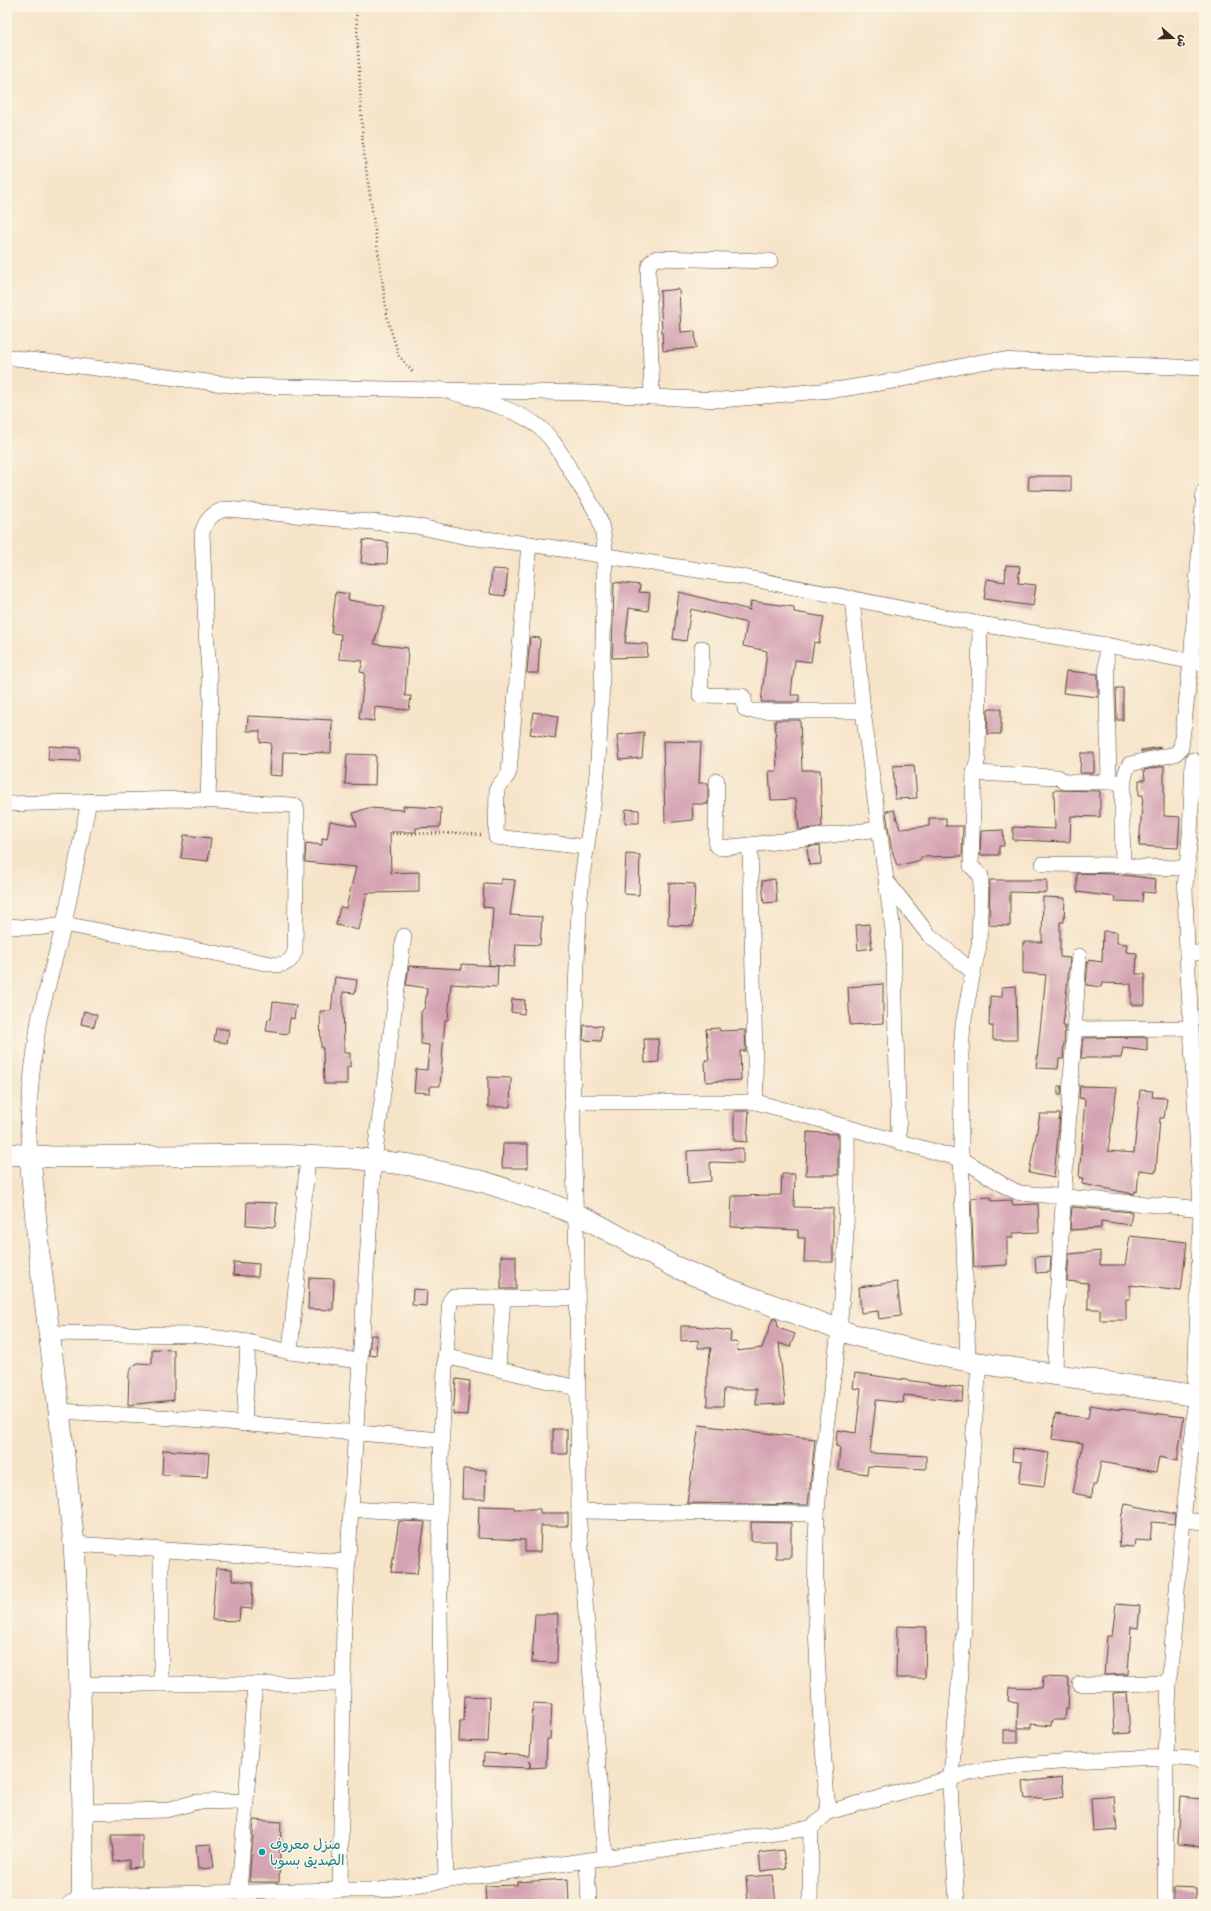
<svg xmlns="http://www.w3.org/2000/svg" width="1211" height="1911" font-family="'Indie Flower','Playpen Sans Arabic',sans-serif">
	<style>
		.building { fill: #d4a3b2 }
		.lines { fill: none; stroke-linecap: round; stroke-linejoin: round }
		.street-casing { stroke: #574638; stroke-width: 16 }
		.secondary-casing { stroke: #574638; stroke-width: 22 }
		.path { stroke: #574638; stroke-width: 2.5; stroke-dasharray: 1 3; stroke-linecap: butt }
		.street { stroke: #fff; stroke-width: 15 }
		.secondary { stroke: #fff; stroke-width: 21 }
		.culture-dot { fill: #0f9aa8; stroke: #fcf5e5; stroke-width: 1.5 }
		.labels { text-anchor: middle; stroke-width: 3; stroke-linejoin: round; paint-order: stroke }
		.culture-label { font-size: 14px; fill: #0d838f; stroke: #fcf5e5; text-anchor: start }
	</style>
	<rect width="100%" height="100%" fill="#fcf5e5"/>
	<filter id="ink" filterUnits="userSpaceOnUse"><feTurbulence type="fractalNoise" baseFrequency=".025" numOctaves="2"/><feDisplacementMap in="SourceGraphic" scale="8" xChannelSelector="R" yChannelSelector="G"/><feConvolveMatrix kernelMatrix="1 2 1 2 8 2 1 2 1" color-interpolation-filters="sRGB"/></filter>
	<filter id="wash" filterUnits="userSpaceOnUse"><feTurbulence type="fractalNoise" baseFrequency=".012" numOctaves="4" result="noise"/><feDisplacementMap in="SourceGraphic" scale="16" xChannelSelector="R" yChannelSelector="G"/><feGaussianBlur stdDeviation="0.9" result="paint"/><feColorMatrix in="noise" values="0 0 0 0 0 0 0 0 0 0 0 0 0 0 0 0 0 1.4 0 .05"/><feComposite in="paint" operator="in"/></filter>
	<g filter="url(#wash)">
		<rect width="100%" height="100%" fill="#f6e4c9"/>
		<g id="blocks">
			<g class="building">
				<path d="M 679,289 L 681,332 L 695,331 L 696,348 L 663,351 L 660,291 Z"/>
				<path d="M 1029,476 L 1071,476 L 1071,491 L 1028,490 Z"/>
				<path d="M 363,540 L 388,542 L 387,564 L 361,563 Z"/>
				<path d="M 1006,565 L 1020,566 L 1018,583 L 1036,585 L 1033,606 L 984,599 L 987,579 L 1005,582 Z"/>
				<path d="M 492,569 L 508,570 L 505,596 L 490,594 Z"/>
				<path d="M 614,582 L 640,585 L 639,592 L 650,593 L 648,611 L 629,608 L 625,643 L 648,644 L 647,657 L 612,658 Z"/>
				<path d="M 336,592 L 349,594 L 348,600 L 385,606 L 374,644 L 408,648 L 405,696 L 411,696 L 409,710 L 375,707 L 374,721 L 359,719 L 365,673 L 360,672 L 363,661 L 339,659 L 341,634 L 331,633 Z"/>
				<path d="M 679,592 L 750,610 L 751,601 L 794,607 L 794,612 L 824,617 L 819,643 L 814,642 L 811,662 L 795,660 L 791,695 L 799,695 L 799,702 L 761,702 L 767,651 L 743,646 L 747,623 L 691,609 L 686,641 L 673,639 Z"/>
				<path d="M 530,637 L 540,638 L 538,673 L 527,673 Z"/>
				<path d="M 1066,671 L 1098,674 L 1098,697 L 1063,693 Z"/>
				<path d="M 1116,688 L 1123,688 L 1123,720 L 1117,720 Z"/>
				<path d="M 988,709 L 1001,709 L 1001,734 L 987,734 Z"/>
				<path d="M 534,712 L 558,716 L 555,738 L 530,734 Z"/>
				<path d="M 248,716 L 332,720 L 331,753 L 283,752 L 282,776 L 269,775 L 271,743 L 260,742 L 260,731 L 247,731 Z"/>
				<path d="M 775,720 L 800,720 L 802,770 L 820,770 L 822,827 L 799,830 L 796,799 L 771,800 L 769,771 L 777,771 Z"/>
				<path d="M 644,732 L 642,758 L 620,760 L 617,735 Z"/>
				<path d="M 663,741 L 701,742 L 699,783 L 708,783 L 708,804 L 692,804 L 693,820 L 665,823 Z"/>
				<path d="M 49,746 L 80,748 L 80,761 L 48,760 Z"/>
				<path d="M 1161,747 L 1161,748 L 1141,752 L 1141,750 Z"/>
				<path d="M 1081,753 L 1094,753 L 1094,773 L 1080,773 Z"/>
				<path d="M 347,754 L 376,755 L 375,785 L 345,784 Z"/>
				<path d="M 914,765 L 917,798 L 895,799 L 893,766 Z"/>
				<path d="M 1164,766 L 1164,816 L 1180,817 L 1178,848 L 1139,846 L 1143,795 L 1139,795 L 1139,780 L 1145,780 L 1144,770 Z"/>
				<path d="M 1054,790 L 1100,791 L 1100,817 L 1071,816 L 1070,841 L 1068,842 L 1013,840 L 1013,827 L 1055,829 Z"/>
				<path d="M 403,806 L 441,808 L 440,827 L 416,828 L 416,832 L 390,832 L 391,873 L 419,872 L 419,892 L 367,893 L 359,930 L 336,925 L 340,907 L 346,908 L 356,867 L 305,862 L 306,843 L 322,845 L 322,838 L 327,839 L 330,821 L 357,826 L 353,813 L 368,808 L 404,810 Z"/>
				<path d="M 626,809 L 639,810 L 639,823 L 625,823 Z"/>
				<path d="M 894,810 L 900,829 L 929,826 L 929,818 L 946,818 L 946,826 L 963,826 L 962,856 L 921,857 L 921,860 L 897,866 L 891,847 L 886,811 Z"/>
				<path d="M 1003,830 L 1004,846 L 999,846 L 999,855 L 980,855 L 981,831 Z"/>
				<path d="M 184,835 L 211,838 L 208,861 L 181,858 Z"/>
				<path d="M 820,845 L 821,864 L 809,865 L 807,847 Z"/>
				<path d="M 626,854 L 640,855 L 639,895 L 624,894 Z"/>
				<path d="M 1077,873 L 1115,874 L 1156,879 L 1155,893 L 1143,892 L 1142,902 L 1115,901 L 1115,897 L 1077,892 Z"/>
				<path d="M 501,879 L 515,880 L 510,915 L 542,917 L 540,945 L 516,944 L 514,967 L 489,965 L 493,908 L 483,907 L 484,883 L 501,884 Z"/>
				<path d="M 775,879 L 777,902 L 764,903 L 762,881 Z"/>
				<path d="M 990,880 L 1047,880 L 1047,893 L 1010,892 L 1010,926 L 989,925 Z"/>
				<path d="M 669,883 L 695,884 L 693,926 L 668,925 Z"/>
				<path d="M 1043,897 L 1065,898 L 1064,922 L 1060,922 L 1060,957 L 1070,958 L 1063,1026 L 1065,1026 L 1063,1059 L 1059,1059 L 1058,1069 L 1036,1068 L 1046,975 L 1023,973 L 1023,942 L 1042,942 Z"/>
				<path d="M 869,924 L 872,948 L 858,950 L 856,925 Z"/>
				<path d="M 1103,931 L 1117,932 L 1117,943 L 1127,944 L 1126,952 L 1137,953 L 1136,974 L 1145,974 L 1145,1005 L 1131,1005 L 1131,984 L 1102,983 L 1101,987 L 1086,985 L 1088,960 L 1102,962 Z"/>
				<path d="M 462,964 L 498,966 L 497,987 L 451,984 L 448,1020 L 445,1020 L 440,1086 L 430,1086 L 430,1093 L 414,1092 L 416,1069 L 427,1070 L 429,1045 L 421,1044 L 421,1012 L 425,1007 L 427,988 L 406,985 L 409,966 L 462,969 Z"/>
				<path d="M 335,977 L 357,980 L 355,993 L 343,992 L 344,1053 L 350,1053 L 350,1067 L 347,1067 L 347,1084 L 324,1084 L 323,1048 L 321,1048 L 320,1011 L 331,1011 Z"/>
				<path d="M 883,984 L 883,1023 L 850,1025 L 848,987 Z"/>
				<path d="M 1016,986 L 1017,1040 L 993,1040 L 993,1026 L 989,1026 L 990,996 L 1002,997 L 1002,987 Z"/>
				<path d="M 512,999 L 525,1000 L 524,1014 L 511,1012 Z"/>
				<path d="M 273,1002 L 296,1005 L 294,1019 L 290,1018 L 288,1034 L 266,1031 L 268,1019 L 271,1019 Z"/>
				<path d="M 84,1011 L 97,1015 L 94,1027 L 81,1024 Z"/>
				<path d="M 584,1025 L 602,1026 L 601,1041 L 583,1040 Z"/>
				<path d="M 216,1028 L 229,1030 L 227,1043 L 214,1041 Z"/>
				<path d="M 719,1028 L 720,1031 L 745,1030 L 746,1051 L 740,1051 L 741,1080 L 706,1082 L 705,1060 L 709,1060 L 706,1029 Z"/>
				<path d="M 1147,1037 L 1147,1051 L 1123,1048 L 1121,1058 L 1081,1058 L 1083,1038 Z"/>
				<path d="M 644,1039 L 658,1039 L 659,1062 L 645,1063 Z"/>
				<path d="M 488,1077 L 511,1078 L 510,1107 L 488,1107 Z"/>
				<path d="M 1058,1086 L 1062,1086 L 1061,1095 L 1058,1095 Z"/>
				<path d="M 1080,1086 L 1117,1087 L 1108,1151 L 1134,1153 L 1140,1090 L 1153,1091 L 1152,1097 L 1167,1098 L 1164,1118 L 1160,1118 L 1156,1172 L 1139,1170 L 1137,1192 L 1135,1191 L 1134,1194 L 1082,1184 L 1083,1178 L 1079,1178 L 1085,1099 L 1079,1098 Z"/>
				<path d="M 734,1111 L 749,1111 L 747,1142 L 734,1141 Z"/>
				<path d="M 1040,1114 L 1060,1114 L 1054,1178 L 1029,1173 Z"/>
				<path d="M 807,1132 L 838,1134 L 838,1175 L 806,1175 Z"/>
				<path d="M 503,1144 L 528,1144 L 528,1168 L 502,1168 Z"/>
				<path d="M 743,1148 L 743,1163 L 710,1162 L 711,1181 L 688,1183 L 687,1151 Z"/>
				<path d="M 782,1174 L 795,1174 L 794,1207 L 833,1208 L 833,1262 L 804,1262 L 805,1238 L 798,1238 L 798,1230 L 731,1227 L 732,1196 L 781,1195 Z"/>
				<path d="M 991,1197 L 991,1201 L 1012,1200 L 1012,1205 L 1038,1204 L 1039,1232 L 1013,1233 L 1013,1238 L 1007,1238 L 1007,1265 L 974,1267 L 971,1198 Z"/>
				<path d="M 247,1202 L 277,1203 L 275,1227 L 246,1225 Z"/>
				<path d="M 1072,1207 L 1132,1212 L 1130,1225 L 1101,1221 L 1101,1228 L 1070,1230 Z"/>
				<path d="M 1130,1236 L 1187,1242 L 1181,1291 L 1130,1285 L 1130,1299 L 1126,1299 L 1126,1320 L 1100,1320 L 1100,1309 L 1088,1309 L 1088,1283 L 1067,1281 L 1069,1254 L 1100,1251 L 1100,1265 L 1125,1265 Z"/>
				<rect x="501" y="1256" width="15" height="33"/>
				<path d="M 1051,1256 L 1050,1272 L 1036,1273 L 1035,1257 Z"/>
				<path d="M 234,1262 L 259,1264 L 258,1277 L 233,1275 Z"/>
				<path d="M 309,1278 L 334,1279 L 333,1310 L 308,1309 Z"/>
				<path d="M 897,1282 L 901,1316 L 879,1319 L 878,1311 L 861,1313 L 859,1287 Z"/>
				<path d="M 413,1289 L 427,1290 L 426,1306 L 412,1305 Z"/>
				<path d="M 773,1318 L 777,1320 L 778,1328 L 795,1334 L 790,1347 L 779,1343 L 785,1404 L 756,1405 L 756,1389 L 724,1389 L 723,1406 L 707,1406 L 707,1370 L 711,1348 L 698,1348 L 698,1340 L 681,1341 L 681,1326 L 695,1326 L 731,1331 L 730,1341 L 738,1343 L 737,1351 L 762,1348 Z"/>
				<path d="M 371,1335 L 377,1335 L 376,1356 L 369,1355 Z"/>
				<path d="M 152,1349 L 174,1350 L 174,1400 L 128,1405 L 129,1373 L 133,1366 L 138,1363 L 152,1364 Z"/>
				<path d="M 855,1373 L 963,1388 L 962,1401 L 904,1395 L 903,1403 L 876,1400 L 870,1453 L 926,1456 L 926,1469 L 868,1466 L 867,1474 L 838,1470 L 840,1447 L 836,1446 L 837,1430 L 856,1433 L 861,1389 L 853,1388 Z"/>
				<path d="M 456,1379 L 470,1381 L 467,1415 L 453,1414 Z"/>
				<path d="M 1090,1405 L 1121,1410 L 1121,1409 L 1184,1417 L 1177,1461 L 1159,1457 L 1156,1472 L 1101,1462 L 1096,1485 L 1093,1485 L 1092,1497 L 1073,1493 L 1083,1443 L 1052,1439 L 1055,1414 L 1088,1418 Z"/>
				<path d="M 699,1425 L 815,1439 L 808,1505 L 687,1503 Z"/>
				<rect x="553" y="1429" width="14" height="25"/>
				<path d="M 1013,1448 L 1049,1453 L 1044,1486 L 1019,1483 L 1022,1462 L 1012,1461 Z"/>
				<path d="M 163,1450 L 209,1453 L 207,1477 L 162,1475 Z"/>
				<path d="M 463,1469 L 486,1470 L 485,1499 L 462,1499 Z"/>
				<path d="M 1125,1504 L 1175,1514 L 1174,1524 L 1152,1522 L 1150,1541 L 1135,1540 L 1134,1547 L 1119,1546 L 1122,1513 L 1123,1513 Z"/>
				<path d="M 479,1506 L 514,1507 L 514,1509 L 540,1509 L 540,1513 L 568,1513 L 568,1526 L 541,1526 L 540,1552 L 525,1552 L 525,1540 L 478,1538 Z"/>
				<path d="M 399,1521 L 425,1522 L 417,1574 L 391,1572 Z"/>
				<path d="M 751,1522 L 791,1523 L 791,1558 L 776,1558 L 776,1541 L 751,1541 Z"/>
				<path d="M 216,1568 L 232,1569 L 232,1580 L 253,1582 L 252,1609 L 240,1608 L 239,1621 L 212,1620 Z"/>
				<path d="M 1116,1604 L 1140,1606 L 1138,1628 L 1131,1627 L 1128,1674 L 1104,1675 L 1107,1636 L 1112,1636 Z"/>
				<path d="M 535,1614 L 558,1614 L 557,1663 L 532,1662 Z"/>
				<path d="M 897,1626 L 926,1627 L 925,1678 L 896,1678 Z"/>
				<path d="M 1043,1677 L 1069,1678 L 1068,1709 L 1066,1709 L 1065,1720 L 1052,1720 L 1051,1726 L 1031,1724 L 1031,1728 L 1017,1728 L 1018,1702 L 1008,1701 L 1009,1687 L 1042,1688 Z"/>
				<path d="M 1127,1692 L 1130,1733 L 1115,1734 L 1113,1693 Z"/>
				<path d="M 465,1696 L 490,1697 L 488,1742 L 459,1741 L 460,1721 L 464,1721 Z"/>
				<path d="M 533,1703 L 552,1704 L 550,1739 L 547,1739 L 546,1767 L 530,1768 L 530,1760 L 530,1768 L 483,1766 L 484,1753 L 530,1756 Z"/>
				<rect x="1004" y="1730" width="14" height="13"/>
				<path d="M 1062,1777 L 1064,1796 L 1043,1799 L 1043,1798 L 1025,1799 L 1023,1782 Z"/>
				<path d="M 1114,1796 L 1117,1830 L 1093,1832 L 1091,1798 Z"/>
				<path d="M 1181,1797 L 1202,1799 L 1200,1846 L 1178,1844 Z"/>
				<path d="M 254,1820 L 281,1822 L 279,1882 L 249,1882 Z"/>
				<path d="M 111,1835 L 142,1835 L 142,1867 L 129,1868 L 129,1860 L 114,1862 Z"/>
				<path d="M 211,1844 L 214,1868 L 198,1869 L 196,1845 Z"/>
				<path d="M 783,1850 L 786,1868 L 761,1871 L 759,1853 Z"/>
				<path d="M 773,1875 L 776,1904 L 748,1904 L 746,1877 Z"/>
				<path d="M 568,1879 L 569,1904 L 486,1904 L 485,1886 L 517,1885 L 517,1882 Z"/>
				<path d="M 1174,1887 L 1195,1888 L 1195,1904 L 1174,1904 Z"/>
			</g>
		</g>
	</g>
	<g filter="url(#ink)">
		<use href="#blocks" fill-opacity="0" stroke="#574638" stroke-width="1"/>
		<g class="lines">
			<defs>
				<g id="street">
					<path d="M 7,357 L 240,386 L 587,393 L 652,397 L 721,400 L 842,389 L 898,380 L 981,362 L 996,360 L 1204,368"/>
					<path d="M 442,389 C 473,399 511,406 538,426 C 556,440 566,464 578,483 C 597,512 604,520 605,555 C 603,628 603,700 597,773 C 593,818 582,862 579,908 L 572,1102 L 577,1258 L 579,1524 L 605,1858"/>
					<path d="M 652,397 L 648,270 L 650,263 L 656,258 L 770,261"/>
					<path d="M 529,544 L 509,772 C 507,780 499,782 497,789 L 496,837 L 587,847"/>
					<path d="M 852,598 L 863,711 L 893,931 L 899,1141"/>
					<path d="M 980,624 L 978,758 L 974,773 L 1058,777 L 1065,782 L 1123,782"/>
					<path d="M 1106,645 L 1109,782"/>
					<path d="M 702,648 L 700,695 L 742,696 L 744,698 L 745,709 L 749,711 L 863,711"/>
					<path d="M 717,781 L 716,845 L 721,848 L 750,845 L 756,1102"/>
					<path d="M 208,801 L 211,698 L 206,631 L 202,533 C 206,519 213,512 227,509 L 416,526 L 467,537 L 529,544 L 743,577 L 980,624 L 1106,645 L 1204,664"/>
					<path d="M 7,804 L 178,799 L 292,805 L 296,806 L 297,810 L 295,951 C 292,961 287,964 277,965 L 64,924 L 37,928 L 7,926"/>
					<path d="M 750,845 L 879,829"/>
					<path d="M 1043,864 L 1123,865"/>
					<path d="M 1187,868 L 1137,867 L 1123,865 C 1123,845 1118,776 1130,764 L 1175,754 L 1181,748 L 1191,662 L 1204,491"/>
					<path d="M 889,884 L 928,934 L 973,972 L 979,946 L 981,876 L 971,866 L 974,773"/>
					<path d="M 1187,953 L 1204,953"/>
					<path d="M 1074,1029 L 1191,1028"/>
					<path d="M 572,1102 L 756,1102 L 961,1159 C 981,1169 998,1185 1020,1193 L 1204,1209"/>
					<path d="M 30,1157 L 28,1119 L 32,1072 L 39,1019 L 64,924 L 89,801"/>
					<path d="M 48,1333 L 196,1335 L 248,1342 L 290,1352 L 360,1361"/>
					<path d="M 290,1352 L 308,1156"/>
					<path d="M 445,1356 L 577,1388"/>
					<path d="M 968,1361 L 961,1159 L 961,1054 L 963,1024 L 973,972"/>
					<path d="M 498,1368 L 503,1298 L 577,1298"/>
					<path d="M 1055,1374 L 1057,1299 L 1079,956"/>
					<path d="M 59,1411 L 191,1419 L 442,1440"/>
					<path d="M 244,1424 L 248,1342"/>
					<path d="M 351,1509 L 440,1514"/>
					<path d="M 579,1511 L 817,1514"/>
					<path d="M 1183,1520 L 1204,1522"/>
					<path d="M 74,1544 L 347,1562"/>
					<path d="M 79,1684 L 342,1684"/>
					<path d="M 161,1684 L 161,1550"/>
					<path d="M 1080,1684 L 1169,1683"/>
					<path d="M 83,1812 L 167,1810 L 196,1802 L 245,1801"/>
					<path d="M 828,1812 C 820,1714 812,1615 817,1516 C 820,1454 832,1392 839,1330 C 846,1262 848,1195 847,1127"/>
					<path d="M 587,1861 L 589,1904"/>
					<path d="M 446,1880 C 441,1687 433,1493 450,1301 L 453,1297 L 503,1298"/>
					<path d="M 340,1890 L 344,1622 L 360,1361 L 374,1160 L 404,936"/>
					<path d="M 239,1892 L 255,1684"/>
					<path d="M 69,1904 L 82,1896 L 340,1890 L 380,1890 L 811,1828 L 828,1812 L 973,1772 C 1012,1765 1051,1762 1091,1760 C 1129,1758 1166,1756 1204,1760"/>
					<path d="M 810,1904 L 811,1828"/>
					<path d="M 957,1904 L 950,1787 L 964,1628 L 965,1550 L 979,1363"/>
					<path d="M 1165,1904 L 1166,1757 L 1169,1683 L 1183,1520 L 1194,1424 L 1201,1209 L 1187,953 L 1185,887 L 1190,836 L 1193,760"/>
				</g>
				<g id="secondary">
					<path d="M 7,1154 L 53,1157 L 274,1155 L 352,1158 L 411,1165 L 484,1182 L 551,1204 L 589,1220 L 671,1265 L 723,1287 L 854,1335 L 925,1353 L 979,1363 L 1204,1397"/>
					<path d="M 30,1157 L 39,1253 L 59,1411 L 74,1544 L 78,1612 L 83,1812 L 82,1904"/>
				</g>
			</defs>
			<use href="#street" class="street-casing"/>
			<use href="#secondary" class="secondary-casing"/>
			<g class="path">
				<path d="M 356,7 L 363,147 L 388,321 L 399,356 L 414,373"/>
				<path d="M 388,834 L 462,833 L 481,835"/>
			</g>
			<use href="#street" class="street"/>
			<use href="#secondary" class="secondary"/>
		</g>
	</g>
	<circle class="culture-dot" cx="262" cy="1852" r="4"/>
	<g class="labels">
		<g class="culture-label">
			<text x="270" y="1849">منزل معروف<tspan x="270" dy="16">الصديق بسوبا</tspan></text>
		</g>
	</g>
	<rect width="1211" height="1911" fill="none" stroke="#fcf5e5" stroke-width="24"/>
	<g transform="translate(1173 38) rotate(110)" stroke="#fcf5e5" stroke-width="3" paint-order="stroke">
	<path d="M0-3L7 15L0 10L-7 15Z" fill="#3b2a1e"/>
	<text y="-6" font-size="11" font-weight="bold" text-anchor="middle" fill="#3b2a1e">ش</text>
	</g>
</svg>
